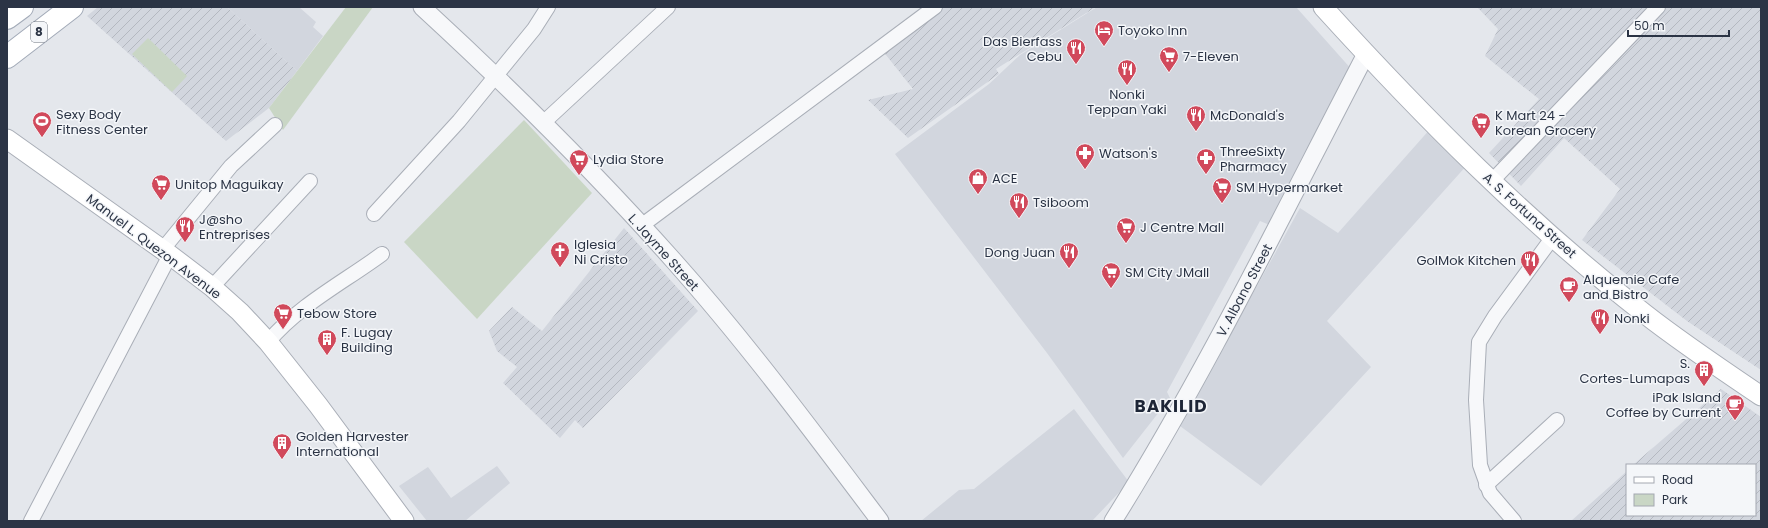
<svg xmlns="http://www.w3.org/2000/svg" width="1768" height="528" font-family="Poppins,sans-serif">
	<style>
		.built { fill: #d2d6de }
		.industrial { fill: url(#industrial-furrows) }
		.green { fill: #c9d6c5 }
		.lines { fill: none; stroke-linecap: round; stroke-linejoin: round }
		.minor-casing { stroke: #a9aeb7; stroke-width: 16 }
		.tertiary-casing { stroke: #a9aeb7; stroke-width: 19 }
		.secondary-casing { stroke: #a9aeb7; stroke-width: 21 }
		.primary-casing { stroke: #a3abb8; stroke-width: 24 }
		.minor { stroke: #f7f8fa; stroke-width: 14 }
		.tertiary { stroke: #f7f8fa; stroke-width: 17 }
		.secondary { stroke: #fff; stroke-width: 19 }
		.primary { stroke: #fff; stroke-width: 22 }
		.labels { text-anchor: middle; stroke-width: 3; stroke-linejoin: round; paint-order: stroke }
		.shield { fill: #f4f6f9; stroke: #676e7b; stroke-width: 1 }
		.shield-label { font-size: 12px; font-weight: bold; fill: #2b3445 }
		.poi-label { font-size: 13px; fill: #2b3445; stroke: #f4f6f9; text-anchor: start }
		.street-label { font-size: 13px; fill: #2b3445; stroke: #f4f6f9 }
		.district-label { font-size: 17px; font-weight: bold; letter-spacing: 1px; fill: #1d2536; stroke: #f4f6f9 }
	</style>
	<defs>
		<pattern id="industrial-furrows" width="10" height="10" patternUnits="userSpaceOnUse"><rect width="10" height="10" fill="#d2d6de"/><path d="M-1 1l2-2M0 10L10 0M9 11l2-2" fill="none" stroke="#b4b8c0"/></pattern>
	</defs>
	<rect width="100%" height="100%" fill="#e4e7ec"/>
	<g class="built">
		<path d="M 227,7 L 299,7 L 316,22 L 313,27 L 323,36 L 297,71 Z"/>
		<path d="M 1097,7 L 1296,7 L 1353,71 L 1272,226 L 1260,221 L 1167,392 L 1170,398 L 1123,458 L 1047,353 L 895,154 L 989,84 L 1020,55 Z"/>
		<path d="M 1431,128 L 1468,164 L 1327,321 L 1371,367 L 1261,486 L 1180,426 L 1300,208 L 1338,233 Z"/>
		<path d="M 1074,409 L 1129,482 L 1092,521 L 921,521 L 959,490 L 974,489 Z"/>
		<path d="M 497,466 L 510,483 L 465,521 L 427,521 L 399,486 L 428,467 L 451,498 Z"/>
	</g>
	<g class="industrial">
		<path d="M 98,7 L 227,7 L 297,71 L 269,108 L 226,141 L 87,16 Z"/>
		<path d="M 941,7 L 1096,7 L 996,69 L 999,74 L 908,138 L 868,100 L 913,89 L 882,50 Z"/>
		<path d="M 1477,7 L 1761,7 L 1761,370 L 1687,321 L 1582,240 L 1620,189 L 1564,138 L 1521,186 L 1489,153 L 1539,99 L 1485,56 L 1498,29 Z"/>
		<path d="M 624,228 L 698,311 L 583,428 L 575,420 L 560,438 L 503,383 L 517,367 L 497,351 L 489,331 L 512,307 L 542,331 Z"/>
		<path d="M 1721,389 L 1761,417 L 1761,521 L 1571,521 L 1627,471 L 1627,515 L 1755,515 L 1755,465 L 1633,465 Z"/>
	</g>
	<g class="green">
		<path d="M 346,7 L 373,7 L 283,130 L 269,108 Z"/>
		<path d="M 148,38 L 187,76 L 172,92 L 132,54 Z"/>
		<path d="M 524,120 L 592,193 L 477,319 L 404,242 Z"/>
	</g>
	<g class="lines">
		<defs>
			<g id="minor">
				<path d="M 543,123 L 668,7"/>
				<path d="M 1492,181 L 1658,7"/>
				<path d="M 374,214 L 459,121 L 534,29 L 548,7"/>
				<path d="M 641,226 L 935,7"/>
				<path d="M 163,249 L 231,166 L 275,125"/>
				<path d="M 212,287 L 310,181"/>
				<path d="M 268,342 C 299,305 344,282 382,254"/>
				<path d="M 1486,485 L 1557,420"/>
				<path d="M 31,521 L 170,255"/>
				<path d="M 1514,521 L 1490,493 L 1480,465 L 1476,400 L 1479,342 L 1495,316 L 1553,237"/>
			</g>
			<g id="tertiary">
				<path d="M 422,7 C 509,87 594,171 673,260 C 747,343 813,432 880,521"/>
				<path d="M 1113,521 C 1207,371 1284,211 1366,54"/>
			</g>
			<g id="secondary">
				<path d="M 1323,7 C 1422,116 1528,223 1645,314 C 1682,343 1721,369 1761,396"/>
				<path d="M 7,139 L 170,255 L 212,287 L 240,312 L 268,342 L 318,405 L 404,521"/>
			</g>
			<g id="primary">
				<path d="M 7,18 L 22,7"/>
				<path d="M 7,57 L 72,7"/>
			</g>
		</defs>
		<use href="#minor" class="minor-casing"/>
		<use href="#tertiary" class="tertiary-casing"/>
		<use href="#secondary" class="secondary-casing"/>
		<use href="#primary" class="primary-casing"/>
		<use href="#minor" class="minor"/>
		<use href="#tertiary" class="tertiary"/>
		<use href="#secondary" class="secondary"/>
		<use href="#primary" class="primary"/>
	</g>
	<defs>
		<symbol id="hotel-pin" viewBox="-11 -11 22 30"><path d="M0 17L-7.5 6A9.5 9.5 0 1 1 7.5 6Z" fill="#d1495b" stroke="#f4f6f9"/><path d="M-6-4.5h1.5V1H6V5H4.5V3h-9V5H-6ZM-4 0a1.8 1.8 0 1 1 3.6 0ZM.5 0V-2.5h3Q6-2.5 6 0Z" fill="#fff"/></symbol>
		<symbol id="restaurant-pin" viewBox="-11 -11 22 30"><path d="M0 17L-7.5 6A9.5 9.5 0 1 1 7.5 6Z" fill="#d1495b" stroke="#f4f6f9"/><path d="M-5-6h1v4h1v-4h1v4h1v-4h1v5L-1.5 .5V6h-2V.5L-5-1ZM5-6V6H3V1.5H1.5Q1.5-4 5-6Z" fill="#fff"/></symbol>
		<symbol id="supermarket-pin" viewBox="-11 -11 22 30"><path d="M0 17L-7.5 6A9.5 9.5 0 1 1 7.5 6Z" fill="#d1495b" stroke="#f4f6f9"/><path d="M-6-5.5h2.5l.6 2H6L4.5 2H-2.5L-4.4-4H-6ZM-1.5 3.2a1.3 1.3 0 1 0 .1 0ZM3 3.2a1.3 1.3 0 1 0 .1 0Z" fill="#fff"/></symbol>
		<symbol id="stadium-pin" viewBox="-11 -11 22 30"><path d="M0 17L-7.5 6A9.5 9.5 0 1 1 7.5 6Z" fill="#d1495b" stroke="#f4f6f9"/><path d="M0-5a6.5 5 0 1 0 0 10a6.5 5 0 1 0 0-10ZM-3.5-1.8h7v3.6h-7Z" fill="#fff"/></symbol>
		<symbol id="pharmacy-pin" viewBox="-11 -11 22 30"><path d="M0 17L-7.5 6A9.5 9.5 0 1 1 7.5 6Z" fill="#d1495b" stroke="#f4f6f9"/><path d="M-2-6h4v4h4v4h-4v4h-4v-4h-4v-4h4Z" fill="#fff"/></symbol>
		<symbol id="shop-pin" viewBox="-11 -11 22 30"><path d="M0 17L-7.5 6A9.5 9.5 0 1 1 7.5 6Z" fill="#d1495b" stroke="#f4f6f9"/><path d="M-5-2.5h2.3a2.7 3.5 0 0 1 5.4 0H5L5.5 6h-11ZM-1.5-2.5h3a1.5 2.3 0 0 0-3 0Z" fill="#fff"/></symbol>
		<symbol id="church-pin" viewBox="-11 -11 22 30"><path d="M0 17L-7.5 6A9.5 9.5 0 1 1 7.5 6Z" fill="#d1495b" stroke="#f4f6f9"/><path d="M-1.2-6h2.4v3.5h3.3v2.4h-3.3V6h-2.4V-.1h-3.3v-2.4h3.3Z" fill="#fff"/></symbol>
		<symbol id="cafe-pin" viewBox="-11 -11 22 30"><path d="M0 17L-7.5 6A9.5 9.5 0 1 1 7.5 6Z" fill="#d1495b" stroke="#f4f6f9"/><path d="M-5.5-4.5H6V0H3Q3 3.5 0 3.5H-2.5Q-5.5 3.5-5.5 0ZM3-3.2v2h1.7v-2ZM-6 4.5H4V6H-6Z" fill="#fff"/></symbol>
		<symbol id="building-pin" viewBox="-11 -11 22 30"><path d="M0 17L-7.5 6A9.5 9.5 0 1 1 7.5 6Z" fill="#d1495b" stroke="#f4f6f9"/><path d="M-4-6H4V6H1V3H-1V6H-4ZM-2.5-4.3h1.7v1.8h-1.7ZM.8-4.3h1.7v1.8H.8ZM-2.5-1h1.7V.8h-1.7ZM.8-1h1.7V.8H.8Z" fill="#fff"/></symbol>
	</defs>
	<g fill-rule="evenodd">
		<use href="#hotel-pin" x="1093" y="19" width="22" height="30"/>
		<use href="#restaurant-pin" x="1065" y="37" width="22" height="30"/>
		<use href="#supermarket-pin" x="1158" y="45" width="22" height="30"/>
		<use href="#restaurant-pin" x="1116" y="58" width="22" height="30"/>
		<use href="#restaurant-pin" x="1185" y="104" width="22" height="30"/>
		<use href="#stadium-pin" x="31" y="110" width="22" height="30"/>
		<use href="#supermarket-pin" x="1470" y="111" width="22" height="30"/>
		<use href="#pharmacy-pin" x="1074" y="142" width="22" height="30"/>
		<use href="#pharmacy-pin" x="1195" y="147" width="22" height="30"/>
		<use href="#supermarket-pin" x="568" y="148" width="22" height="30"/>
		<use href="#shop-pin" x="967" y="167" width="22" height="30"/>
		<use href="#supermarket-pin" x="150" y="173" width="22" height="30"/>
		<use href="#supermarket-pin" x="1211" y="176" width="22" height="30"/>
		<use href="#restaurant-pin" x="1008" y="191" width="22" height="30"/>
		<use href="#restaurant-pin" x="174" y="215" width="22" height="30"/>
		<use href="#supermarket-pin" x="1115" y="216" width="22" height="30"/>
		<use href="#church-pin" x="549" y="240" width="22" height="30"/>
		<use href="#restaurant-pin" x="1058" y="241" width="22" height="30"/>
		<use href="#restaurant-pin" x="1519" y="249" width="22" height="30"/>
		<use href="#supermarket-pin" x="1100" y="261" width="22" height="30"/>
		<use href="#cafe-pin" x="1558" y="275" width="22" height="30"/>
		<use href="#supermarket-pin" x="272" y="302" width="22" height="30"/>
		<use href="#restaurant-pin" x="1589" y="307" width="22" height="30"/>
		<use href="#building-pin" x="316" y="328" width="22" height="30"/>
		<use href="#building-pin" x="1693" y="359" width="22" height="30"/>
		<use href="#cafe-pin" x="1724" y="393" width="22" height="30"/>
		<use href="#building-pin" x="271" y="432" width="22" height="30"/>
	</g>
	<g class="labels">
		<rect class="shield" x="31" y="22" width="16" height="20" rx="3"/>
		<g class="shield-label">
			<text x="39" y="36">8</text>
		</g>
		<g class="poi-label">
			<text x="1118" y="35">Toyoko Inn</text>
			<text x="1062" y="46" text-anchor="end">Das Bierfass<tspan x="1062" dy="15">Cebu</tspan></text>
			<text x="1183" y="61">7-Eleven</text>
			<text x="1127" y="99" text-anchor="middle">Nonki<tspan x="1127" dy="15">Teppan Yaki</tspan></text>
			<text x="56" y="119">Sexy Body<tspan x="56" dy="15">Fitness Center</tspan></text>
			<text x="1210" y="120">McDonald's</text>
			<text x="1495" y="120">K Mart 24 -<tspan x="1495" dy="15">Korean Grocery</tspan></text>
			<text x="1220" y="156">ThreeSixty<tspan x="1220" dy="15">Pharmacy</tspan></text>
			<text x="1099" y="158">Watson's</text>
			<text x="593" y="164">Lydia Store</text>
			<text x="992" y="183">ACE</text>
			<text x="175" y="189">Unitop Maguikay</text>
			<text x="1236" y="192">SM Hypermarket</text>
			<text x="1033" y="207">Tsiboom</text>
			<text x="199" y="224">J@sho<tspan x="199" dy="15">Entreprises</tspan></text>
			<text x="1140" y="232">J Centre Mall</text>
			<text x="574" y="249">Iglesia<tspan x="574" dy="15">Ni Cristo</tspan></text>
			<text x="1055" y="257" text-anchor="end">Dong Juan</text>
			<text x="1516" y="265" text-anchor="end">GolMok Kitchen</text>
			<text x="1125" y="277">SM City JMall</text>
			<text x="1583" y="284">Alquemie Cafe<tspan x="1583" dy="15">and Bistro</tspan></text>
			<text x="297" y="318">Tebow Store</text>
			<text x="1614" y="323">Nonki</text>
			<text x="341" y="337">F. Lugay<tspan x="341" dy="15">Building</tspan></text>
			<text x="1690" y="368" text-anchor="end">S.<tspan x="1690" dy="15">Cortes-Lumapas</tspan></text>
			<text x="1721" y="402" text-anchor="end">iPak Island<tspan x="1721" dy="15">Coffee by Current</tspan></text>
			<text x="296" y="441">Golden Harvester<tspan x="296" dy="15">International</tspan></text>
		</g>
		<g class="street-label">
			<text transform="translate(1530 215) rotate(42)" y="5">A. S. Fortuna Street</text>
			<text transform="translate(154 246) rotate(37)" y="5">Manuel L. Quezon Avenue</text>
			<text transform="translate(664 252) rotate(48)" y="5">L. Jayme Street</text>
			<text transform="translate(1244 290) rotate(-62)" y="5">V. Albano Street</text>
		</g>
		<g class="district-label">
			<text x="1171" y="412">BAKILID</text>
		</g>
	</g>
	<rect width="1768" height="528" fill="none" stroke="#2b3445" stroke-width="16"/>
	<rect x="1626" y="464" width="130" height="52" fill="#f4f6f9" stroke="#a4a8b1"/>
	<rect x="1634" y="477" width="20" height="6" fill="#ffffff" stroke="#a4a8b1"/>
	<text x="1662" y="484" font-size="12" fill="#2b3445">Road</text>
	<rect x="1634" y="494" width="20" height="12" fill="#c9d6c5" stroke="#a4a8b1"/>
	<text x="1662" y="504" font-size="12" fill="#2b3445">Park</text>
	<path d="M1628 30v6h101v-6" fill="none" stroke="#2b3445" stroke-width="2"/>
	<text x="1634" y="30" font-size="12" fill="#2b3445" stroke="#f4f6f9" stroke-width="3" paint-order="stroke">50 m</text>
</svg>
